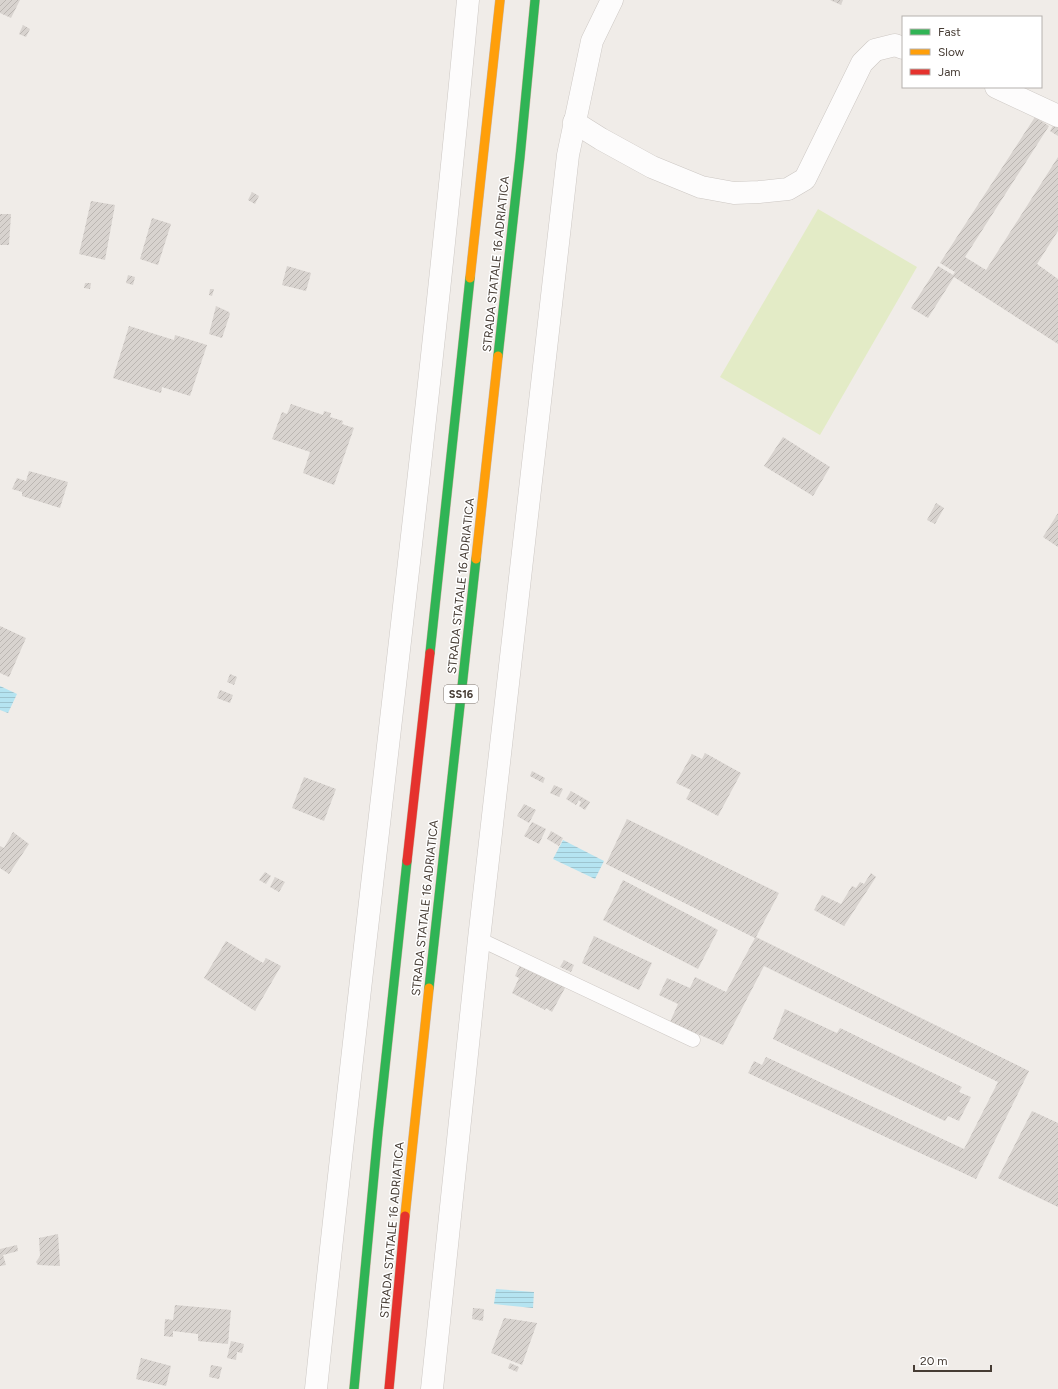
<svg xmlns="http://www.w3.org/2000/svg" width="1058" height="1389" font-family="Figtree,sans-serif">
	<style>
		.pitch { fill: #e3ebc6 }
		.water { fill: url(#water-rules) }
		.building { fill: url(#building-hatch) }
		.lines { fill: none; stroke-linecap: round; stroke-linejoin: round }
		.lane-casing { stroke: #cdc8c4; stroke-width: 15 }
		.street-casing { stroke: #cdc8c4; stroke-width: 23 }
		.fast-casing { stroke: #cab4a1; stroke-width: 10 }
		.slow-casing { stroke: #cab4a1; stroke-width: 10 }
		.jam-casing { stroke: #cab4a1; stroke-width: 10 }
		.lane { stroke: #fdfcfc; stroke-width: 14 }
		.street { stroke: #fdfcfc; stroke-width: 22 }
		.fast { stroke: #30b455; stroke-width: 9 }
		.slow { stroke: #ff9f0a; stroke-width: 9 }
		.jam { stroke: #e5322d; stroke-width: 9 }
		.labels { text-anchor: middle; stroke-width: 3; stroke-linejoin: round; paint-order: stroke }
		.shield { fill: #fff; stroke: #7e7671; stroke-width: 1 }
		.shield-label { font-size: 11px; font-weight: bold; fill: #463c34 }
		.street-label { font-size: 12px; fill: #463c34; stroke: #fff }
	</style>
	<defs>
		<pattern id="water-rules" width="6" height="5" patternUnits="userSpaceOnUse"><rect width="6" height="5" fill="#b5e4f1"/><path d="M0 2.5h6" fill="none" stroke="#9dc4cf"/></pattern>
		<pattern id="building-hatch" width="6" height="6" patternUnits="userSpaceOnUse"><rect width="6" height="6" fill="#d8d3cf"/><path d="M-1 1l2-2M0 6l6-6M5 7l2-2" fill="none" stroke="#bbb6b2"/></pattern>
	</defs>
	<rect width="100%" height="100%" fill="#f0ece8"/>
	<path class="pitch" d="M 818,209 L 917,267 L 820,435 L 720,377 Z"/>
	<g class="water">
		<path d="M 0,686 L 17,694 L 8,713 L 0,710 Z"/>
		<path d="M 563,840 L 604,861 L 595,879 L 553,859 Z"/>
		<path d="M 496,1289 L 534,1292 L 533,1308 L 494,1304 Z"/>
	</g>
	<g class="building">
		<path d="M 0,0 L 20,0 L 11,18 L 0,13 Z"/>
		<path d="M 830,0 L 843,0 L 841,5 Z"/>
		<path d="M 23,25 L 30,29 L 26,37 L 19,34 Z"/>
		<path d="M 1035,117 L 1049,126 L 965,257 L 986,270 L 1058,157 L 1058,231 L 1037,264 L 1058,279 L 1058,344 L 954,277 L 928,318 L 911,308 L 938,266 L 953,275 L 955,272 L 940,263 Z"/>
		<path d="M 1054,124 L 1058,126 L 1058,136 L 1050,131 Z"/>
		<path d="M 252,192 L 259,196 L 255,204 L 248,200 Z"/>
		<path d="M 91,201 L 115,205 L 105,260 L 79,254 Z"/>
		<path d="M 0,214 L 11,214 L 9,245 L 0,245 Z"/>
		<path d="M 152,218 L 171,224 L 158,265 L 140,259 Z"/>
		<path d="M 287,266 L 311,273 L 306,291 L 282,285 Z"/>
		<path d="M 128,275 L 135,277 L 133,285 L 126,283 Z"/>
		<path d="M 85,283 L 91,283 L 90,289 L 84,288 Z"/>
		<path d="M 210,289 L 214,289 L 212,296 L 209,295 Z"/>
		<path d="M 216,306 L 229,312 L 230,314 L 222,338 L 209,334 Z"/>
		<path d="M 129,326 L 174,340 L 175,335 L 207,345 L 190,396 L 162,387 L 161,393 L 113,378 Z"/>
		<path d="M 291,404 L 323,415 L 324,411 L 331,413 L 330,417 L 343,421 L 342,424 L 354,428 L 334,485 L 303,473 L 310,452 L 272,439 L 282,412 L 287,414 Z"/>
		<path d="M 783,437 L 830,467 L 813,496 L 764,466 Z"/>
		<path d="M 29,471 L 68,482 L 60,508 L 22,496 L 22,492 L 12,489 L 17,478 L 26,481 Z"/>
		<path d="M 936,503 L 944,508 L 935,524 L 927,520 Z"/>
		<path d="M 1058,513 L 1058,547 L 1043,537 Z"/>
		<path d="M 0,626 L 26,638 L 9,677 L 0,673 Z"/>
		<path d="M 230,674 L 237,677 L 234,685 L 227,682 Z"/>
		<path d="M 220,690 L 233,695 L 230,703 L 217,698 Z"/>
		<path d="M 705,753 L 741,773 L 718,816 L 686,799 L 691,790 L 676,783 L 692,754 L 702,759 Z"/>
		<path d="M 532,771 L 545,778 L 543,783 L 530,776 Z"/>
		<path d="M 304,777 L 336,789 L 324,821 L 292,808 Z"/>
		<path d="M 554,785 L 563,789 L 559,797 L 550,793 Z"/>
		<path d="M 571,791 L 590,802 L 585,810 L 579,806 L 581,802 L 579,800 L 576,805 L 566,799 Z"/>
		<path d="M 524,804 L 536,810 L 529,823 L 517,816 Z"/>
		<path d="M 627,819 L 779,893 L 756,937 L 1029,1071 L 976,1179 L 748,1073 L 754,1061 L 762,1065 L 766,1057 L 964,1149 L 998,1082 L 764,966 L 723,1045 L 670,1022 L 678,1004 L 659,995 L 667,978 L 690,988 L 695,977 L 726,992 L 755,938 L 606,864 Z"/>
		<path d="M 532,822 L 546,829 L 539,844 L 524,836 Z"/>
		<path d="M 551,831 L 563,838 L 559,846 L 547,839 Z"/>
		<path d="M 13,832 L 29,844 L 9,874 L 0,868 L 0,846 L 4,848 Z"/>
		<path d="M 265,872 L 271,876 L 266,884 L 259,880 Z"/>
		<path d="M 871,873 L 876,877 L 844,926 L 814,910 L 822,895 L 841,904 L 852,886 L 856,888 L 860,882 L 864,884 Z"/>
		<path d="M 275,877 L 285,882 L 279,892 L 270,887 Z"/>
		<path d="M 623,880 L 718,930 L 698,969 L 603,920 Z"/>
		<path d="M 594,936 L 652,963 L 639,990 L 582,963 Z"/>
		<path d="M 226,941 L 263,963 L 266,958 L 281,966 L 255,1011 L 204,978 Z"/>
		<path d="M 564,960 L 574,965 L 571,972 L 560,967 Z"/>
		<path d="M 521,963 L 566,986 L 552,1012 L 546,1008 L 545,1010 L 512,993 L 519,978 L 515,976 Z"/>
		<path d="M 785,1009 L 837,1033 L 840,1028 L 962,1087 L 959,1092 L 971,1097 L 959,1121 L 948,1116 L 945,1121 L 773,1039 Z"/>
		<path d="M 1032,1111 L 1058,1123 L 1058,1207 L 998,1178 Z"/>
		<path d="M 58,1234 L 60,1266 L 38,1265 L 36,1262 L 40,1256 L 39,1238 Z"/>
		<path d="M 17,1245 L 18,1251 L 3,1255 L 6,1265 L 0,1266 L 0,1249 Z"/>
		<path d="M 175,1305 L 231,1310 L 228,1344 L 198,1341 L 198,1334 L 173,1331 L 173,1337 L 164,1336 L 165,1319 L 173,1320 Z"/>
		<path d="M 473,1308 L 484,1309 L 483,1321 L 472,1319 Z"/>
		<path d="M 504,1318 L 537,1323 L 522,1365 L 491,1353 Z"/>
		<path d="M 231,1341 L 244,1344 L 242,1353 L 237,1352 L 236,1360 L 227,1358 Z"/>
		<path d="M 141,1358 L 171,1366 L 166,1386 L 136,1379 Z"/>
		<path d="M 510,1363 L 519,1367 L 517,1372 L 508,1368 Z"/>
		<path d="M 211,1365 L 222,1367 L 219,1379 L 209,1377 Z"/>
	</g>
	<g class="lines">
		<defs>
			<path id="lane" d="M 479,939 L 693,1040"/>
			<g id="street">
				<path d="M 996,87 L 1058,116"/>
				<path d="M 574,122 L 601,139 L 652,167 L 701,187 L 734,193 L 759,192 L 788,189 L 805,179 L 862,63 L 875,50 L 895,45 L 903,48"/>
				<path d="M 316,1389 C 364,926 425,464 468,0"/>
				<path d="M 432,1389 L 479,939 L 568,155 L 592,41 L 612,0"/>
			</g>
			<g id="fast">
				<path d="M 498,356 L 520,157 L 535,0"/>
				<path d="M 430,653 L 470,278"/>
				<path d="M 429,988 L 476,559"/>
				<path d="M 354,1389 L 378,1132 L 407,861"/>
			</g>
			<g id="slow">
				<path d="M 470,278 L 500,0"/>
				<path d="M 476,559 L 498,356"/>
				<path d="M 405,1216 L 429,988"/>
			</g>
			<g id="jam">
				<path d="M 407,861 L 430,653"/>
				<path d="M 389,1389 L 405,1216"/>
			</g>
		</defs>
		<use href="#lane" class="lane-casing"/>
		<use href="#street" class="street-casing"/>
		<use href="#fast" class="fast-casing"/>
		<use href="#slow" class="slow-casing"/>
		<use href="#jam" class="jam-casing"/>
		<use href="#lane" class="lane"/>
		<use href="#street" class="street"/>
		<use href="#fast" class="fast"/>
		<use href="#slow" class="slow"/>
		<use href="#jam" class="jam"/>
	</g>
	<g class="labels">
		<rect class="shield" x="444" y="685" width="34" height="18" rx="3"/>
		<g class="shield-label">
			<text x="461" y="698">SS16</text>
		</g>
		<g class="street-label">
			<text transform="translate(496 264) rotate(-84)" y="4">STRADA STATALE 16 ADRIATICA</text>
			<text transform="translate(461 586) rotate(-84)" y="4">STRADA STATALE 16 ADRIATICA</text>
			<text transform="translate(425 908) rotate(-84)" y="4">STRADA STATALE 16 ADRIATICA</text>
			<text transform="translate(392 1230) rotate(-85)" y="4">STRADA STATALE 16 ADRIATICA</text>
		</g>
	</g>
	<rect x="902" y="16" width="140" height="72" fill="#ffffff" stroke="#b5b1ae"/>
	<rect x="910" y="29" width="20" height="6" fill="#30b455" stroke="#b5b1ae"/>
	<text x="938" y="36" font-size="12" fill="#463c34">Fast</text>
	<rect x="910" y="49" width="20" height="6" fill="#ff9f0a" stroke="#b5b1ae"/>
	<text x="938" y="56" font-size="12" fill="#463c34">Slow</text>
	<rect x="910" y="69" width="20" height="6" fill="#e5322d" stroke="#b5b1ae"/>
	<text x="938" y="76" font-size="12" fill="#463c34">Jam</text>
	<path d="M914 1365v6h77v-6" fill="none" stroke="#463c34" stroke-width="2"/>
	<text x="920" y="1365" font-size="12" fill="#463c34" stroke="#ffffff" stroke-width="3" paint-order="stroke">20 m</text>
</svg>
